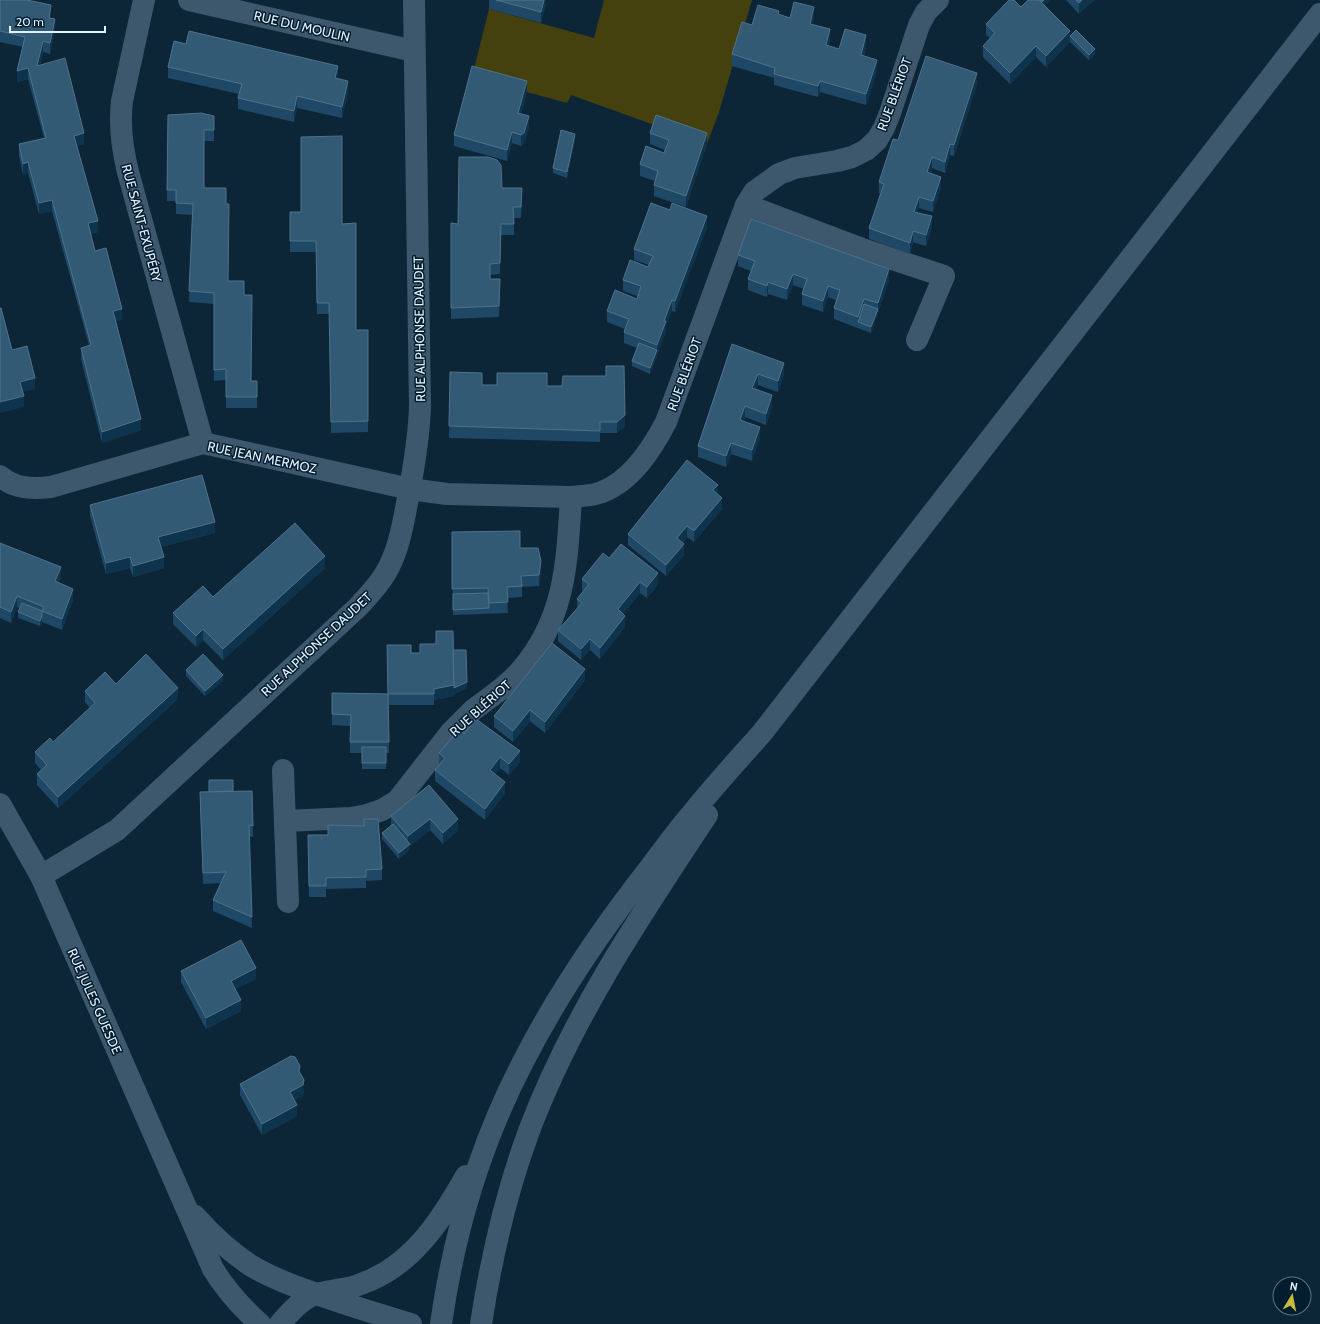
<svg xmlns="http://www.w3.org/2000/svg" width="1320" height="1324" font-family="Cabin,sans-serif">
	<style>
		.green { fill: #45410f }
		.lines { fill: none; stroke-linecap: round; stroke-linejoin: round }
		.street { stroke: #3d586d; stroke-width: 22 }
		.secondary { stroke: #3d586d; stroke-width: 22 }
		.wall { fill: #1e4865 }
		.shaded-wall { fill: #0e334c }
		.building { fill: #335a75; stroke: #4f728b }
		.labels { text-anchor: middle; stroke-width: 3; stroke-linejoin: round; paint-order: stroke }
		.street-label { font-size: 13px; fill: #e3f2ff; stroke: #031c2e }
	</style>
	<rect width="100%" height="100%" fill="#0c2638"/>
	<path class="green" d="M 604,0 L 752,0 L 719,112 L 707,144 L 571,95 L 567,103 L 472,77 L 489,9 L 594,38 Z"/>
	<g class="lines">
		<g class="street">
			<path d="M 144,0 L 122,101 C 119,126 122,148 128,172 L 203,443"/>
			<path d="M 189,0 L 414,51"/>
			<path d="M 746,205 L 865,250 L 944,276 L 917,340"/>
			<path d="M 0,476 C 15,489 33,489 51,487 L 203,443 L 410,489 L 447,494 L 571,497 C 581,496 592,496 602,492 C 632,480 652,449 666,422 L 740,221 L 746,205 L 754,192 L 779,174 L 795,168 L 837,161 L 852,157 L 866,150 L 877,140 L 884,128 L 890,113 L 919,25 L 926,12 L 938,0"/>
			<path d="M 283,770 L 288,902"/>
			<path d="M 285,821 L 351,818 L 367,815 L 382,810 L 397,801 L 451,732 C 459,724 466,717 473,710 C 490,697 508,686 522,669 C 566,617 567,561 571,497"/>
			<path d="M 41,876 L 117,830 L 358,607 C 367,597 378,586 385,574 C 399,551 403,524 408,498 C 414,467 419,437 420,406 L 414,0"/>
		</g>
		<g class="secondary">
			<path d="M 0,804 L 41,876 L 213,1269 C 226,1290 241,1307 260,1324"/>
			<path d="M 195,1216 C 211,1234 229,1251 250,1265 C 268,1276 288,1284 308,1291 C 342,1303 376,1314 411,1324"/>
			<path d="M 280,1324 C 289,1313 304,1297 317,1294 C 327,1291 338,1290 348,1288 C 355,1287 363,1283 371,1280 C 416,1260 443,1217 466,1176"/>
			<path d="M 441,1324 C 454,1232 481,1142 524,1060 C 560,990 604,926 652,865 C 665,848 677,831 690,816 C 713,787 738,760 762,733 L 1320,14"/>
			<path d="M 481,1324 C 491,1259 506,1193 529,1131 C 572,1017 640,916 707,815"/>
		</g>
	</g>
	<g class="wall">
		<path d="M 0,0 L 51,16 L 51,18 L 55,30 L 50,54 L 43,52 L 40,65 L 84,144 L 77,146 L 98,232 L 91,234 L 95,251 L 122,320 L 115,321 L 141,430 L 102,443 L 81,359 L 81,348 L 89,345 L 52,211 L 39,214 L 28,173 L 23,175 L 19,156 L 19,144 L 44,138 L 28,79 L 17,82 L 23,47 L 0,42 Z"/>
		<path d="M 489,0 L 546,0 L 546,3 L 541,23 L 489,9 Z"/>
		<path d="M 1050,0 L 1044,5 L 1070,36 L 1095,54 L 1089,60 L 1070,42 L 1046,67 L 1036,57 L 1010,84 L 983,57 L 983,46 L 990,38 L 986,35 L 986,24 L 1021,7 Z"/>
		<path d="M 1066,0 L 1094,0 L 1079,14 Z"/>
		<path d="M 779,15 L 790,18 L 814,18 L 813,24 L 830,40 L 829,46 L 839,49 L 866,46 L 864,56 L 877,71 L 866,105 L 820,92 L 818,97 L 774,85 L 774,78 L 732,66 L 732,54 L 752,25 Z"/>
		<path d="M 186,44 L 338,77 L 338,79 L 348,92 L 342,118 L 297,108 L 294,122 L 238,109 L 238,98 L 239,94 L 168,78 L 168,67 Z"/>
		<path d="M 977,84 L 954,156 L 950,155 L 945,173 L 932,168 L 930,173 L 941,188 L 933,212 L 919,208 L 917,213 L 932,227 L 926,246 L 913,242 L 910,254 L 869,239 L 869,228 L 880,194 L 879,193 L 879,182 L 898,140 Z"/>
		<path d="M 527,92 L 521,114 L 529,127 L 524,144 L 521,146 L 512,143 L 507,161 L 454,146 L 454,135 Z"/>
		<path d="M 168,115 L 214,116 L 214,141 L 204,141 L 204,188 L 226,204 L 228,281 L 244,295 L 251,381 L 257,381 L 257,408 L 226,408 L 226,380 L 214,381 L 214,304 L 189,302 L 192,215 L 176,214 L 176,201 L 167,201 Z"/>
		<path d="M 650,133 L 707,144 L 686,207 L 654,196 L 654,185 L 655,181 L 640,176 L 640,164 L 664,153 L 665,150 L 650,144 Z"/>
		<path d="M 575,140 L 567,178 L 553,173 L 553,168 Z"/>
		<path d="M 502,188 L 522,199 L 521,218 L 514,218 L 514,235 L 501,235 L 500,274 L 490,275 L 490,279 L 500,290 L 499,317 L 451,319 L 451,223 L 458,224 Z"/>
		<path d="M 290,212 L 342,224 L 356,330 L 368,330 L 368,432 L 331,433 L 329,314 L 317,314 L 316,252 L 290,252 Z"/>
		<path d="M 707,227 L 675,312 L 672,311 L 666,325 L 666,332 L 650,374 L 632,366 L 632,361 L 637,348 L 624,343 L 624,332 L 625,329 L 607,322 L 607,311 L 637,299 L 637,296 L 623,291 L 623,280 L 648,267 L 649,265 L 634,260 L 634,249 Z"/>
		<path d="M 738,255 L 889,280 L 871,333 L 834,319 L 834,308 L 836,300 L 828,297 L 823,312 L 802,305 L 802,294 L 804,289 L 793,285 L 787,300 L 768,294 L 767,297 L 748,290 L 748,279 L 751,271 L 738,266 Z"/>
		<path d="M 732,344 L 784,374 L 778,392 L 758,385 L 756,389 L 772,406 L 766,425 L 745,417 L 744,421 L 760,438 L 752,461 L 731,454 L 726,467 L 698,457 L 698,446 Z"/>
		<path d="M 450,372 L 482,385 L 547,386 L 625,426 L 617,433 L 600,433 L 600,442 L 449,438 Z"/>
		<path d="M 718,494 L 722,509 L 694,542 L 687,537 L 683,543 L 684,555 L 666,576 L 628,545 L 628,534 Z"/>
		<path d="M 90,505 L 215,533 L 161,547 L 164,568 L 133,577 L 130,568 L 106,574 L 90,516 Z"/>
		<path d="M 452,532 L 520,548 L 541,572 L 539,586 L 522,587 L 522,597 L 507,598 L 508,613 L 453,615 Z"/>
		<path d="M 0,543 L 61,578 L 59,583 L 73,600 L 62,630 L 42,622 L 40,626 L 18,618 L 18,612 L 20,608 L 17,607 L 11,623 L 0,618 Z"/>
		<path d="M 609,558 L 658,584 L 647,598 L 640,593 L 623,614 L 625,627 L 600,659 L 590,650 L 581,660 L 558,641 L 558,630 L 577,609 L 577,599 L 583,591 L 582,590 L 582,579 Z"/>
		<path d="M 325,568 L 223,660 L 203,640 L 196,647 L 173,624 L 173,613 L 213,597 Z"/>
		<path d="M 436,631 L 453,650 L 467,688 L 454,694 L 454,692 L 454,696 L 434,700 L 434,705 L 388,705 L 389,753 L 386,753 L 386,769 L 362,769 L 362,753 L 350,753 L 350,726 L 332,725 L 332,693 L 388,694 L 387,645 L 411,653 L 420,653 L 436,644 Z"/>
		<path d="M 186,670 L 223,681 L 205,696 L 186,676 Z"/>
		<path d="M 585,680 L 545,733 L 530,721 L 513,742 L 494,727 L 494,716 Z"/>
		<path d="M 116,684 L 178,699 L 58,808 L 37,785 L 37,774 L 41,770 L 35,763 L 35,752 L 53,742 L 90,708 L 85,702 L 85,691 Z"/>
		<path d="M 464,734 L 520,762 L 509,775 L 500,768 L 495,774 L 505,793 L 485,820 L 435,781 L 435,770 L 440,764 L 439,764 L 439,753 Z"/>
		<path d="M 429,785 L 458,830 L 443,844 L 430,830 L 410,846 L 410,849 L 399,859 L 382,839 L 382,833 L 391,826 L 391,816 Z"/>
		<path d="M 252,791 L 253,837 L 249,836 L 252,928 L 213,911 L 213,900 L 221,883 L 203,884 L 200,803 L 200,792 Z"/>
		<path d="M 308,835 L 382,869 L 382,880 L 366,881 L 366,888 L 326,889 L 326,897 L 309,897 Z"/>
		<path d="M 181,971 L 256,979 L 235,989 L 241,1011 L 206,1029 L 181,982 Z"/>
		<path d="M 300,1074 L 304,1091 L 303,1096 L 295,1100 L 297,1116 L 262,1135 L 240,1095 L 240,1084 Z"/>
	</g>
	<g class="shaded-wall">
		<path d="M 544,0 L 546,0 L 546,3 L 541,23 L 541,12 Z"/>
		<path d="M 1044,0 L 1050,0 L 1039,11 L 1039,5 Z"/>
		<path d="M 1082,0 L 1094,0 L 1079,14 L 1079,3 Z"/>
		<path d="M 51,5 L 51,16 L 49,29 L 49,18 Z"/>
		<path d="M 814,7 L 814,18 L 810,35 L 810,24 Z"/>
		<path d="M 55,19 L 55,30 L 50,54 L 50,43 Z"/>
		<path d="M 830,29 L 830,40 L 826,56 L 826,45 Z"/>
		<path d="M 1070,31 L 1070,42 L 1046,67 L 1046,56 Z"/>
		<path d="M 866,35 L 866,46 L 861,66 L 861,55 Z"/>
		<path d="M 43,41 L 43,52 L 37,77 L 37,66 Z"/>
		<path d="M 1036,46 L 1036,57 L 1010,84 L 1010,73 Z"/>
		<path d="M 1095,49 L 1095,54 L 1089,60 L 1089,55 Z"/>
		<path d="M 877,60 L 877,71 L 866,105 L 866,94 Z"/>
		<path d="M 338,66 L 338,77 L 335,89 L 335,78 Z"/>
		<path d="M 28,68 L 28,79 L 17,82 L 17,71 Z"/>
		<path d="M 977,73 L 977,84 L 954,156 L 954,145 Z"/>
		<path d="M 348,81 L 348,92 L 342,118 L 342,107 Z"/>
		<path d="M 527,81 L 527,92 L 518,124 L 518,113 Z"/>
		<path d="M 820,81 L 820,92 L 818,97 L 818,86 Z"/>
		<path d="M 297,96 L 297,108 L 294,122 L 294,111 Z"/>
		<path d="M 529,116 L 529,127 L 524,144 L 521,146 L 521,135 Z"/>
		<path d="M 512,132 L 512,143 L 507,161 L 507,150 Z"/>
		<path d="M 84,133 L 84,144 L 74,147 L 74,136 Z"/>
		<path d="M 707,133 L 707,144 L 686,207 L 686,196 Z"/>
		<path d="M 575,134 L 575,140 L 567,178 L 567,172 Z"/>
		<path d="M 950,144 L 950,155 L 945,173 L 945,162 Z"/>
		<path d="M 932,157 L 932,168 L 927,183 L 927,172 Z"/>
		<path d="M 28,162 L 28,173 L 23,175 L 23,164 Z"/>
		<path d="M 941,177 L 941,188 L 933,212 L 933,201 Z"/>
		<path d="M 919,197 L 919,208 L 914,223 L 914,212 Z"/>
		<path d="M 52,200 L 52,211 L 39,214 L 39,203 Z"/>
		<path d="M 707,216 L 707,227 L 675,312 L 675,301 Z"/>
		<path d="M 932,216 L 932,227 L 926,246 L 926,235 Z"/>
		<path d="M 98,221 L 98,232 L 88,234 L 88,223 Z"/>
		<path d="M 913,231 L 913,242 L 910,254 L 910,243 Z"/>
		<path d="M 889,269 L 889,280 L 871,333 L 871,327 L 878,309 L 878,303 Z"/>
		<path d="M 793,274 L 793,285 L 787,300 L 787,289 Z"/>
		<path d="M 768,282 L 768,294 L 767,297 L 767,286 Z"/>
		<path d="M 828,286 L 828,297 L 823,312 L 823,301 Z"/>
		<path d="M 864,299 L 864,310 L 858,322 L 858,328 L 858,317 Z"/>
		<path d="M 672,300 L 672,311 L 666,325 L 666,332 L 650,374 L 650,368 L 657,350 L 657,345 L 664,321 Z"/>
		<path d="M 122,309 L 122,320 L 113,322 L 113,311 Z"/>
		<path d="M 784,363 L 784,374 L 778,392 L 778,381 Z"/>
		<path d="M 758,374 L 758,385 L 752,399 L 752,388 Z"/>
		<path d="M 35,378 L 35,389 L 20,393 L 20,382 Z"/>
		<path d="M 772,395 L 772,406 L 766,425 L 766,414 Z"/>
		<path d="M 24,396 L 24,407 L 0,413 L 0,402 Z"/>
		<path d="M 745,406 L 745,417 L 740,431 L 740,420 Z"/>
		<path d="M 625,415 L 625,426 L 617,433 L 617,422 Z"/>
		<path d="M 141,419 L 141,430 L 102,443 L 102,432 Z"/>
		<path d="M 760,427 L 760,438 L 752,461 L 752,450 Z"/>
		<path d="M 731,443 L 731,454 L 726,467 L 726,456 Z"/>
		<path d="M 718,485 L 718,496 L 713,490 Z"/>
		<path d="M 722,498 L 722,509 L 694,542 L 694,531 Z"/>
		<path d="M 215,522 L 215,533 L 158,548 L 158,537 Z"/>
		<path d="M 687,526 L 687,537 L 677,549 L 677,538 Z"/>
		<path d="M 684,544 L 684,555 L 666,576 L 666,565 Z"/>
		<path d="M 325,556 L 325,568 L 223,660 L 223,649 Z"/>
		<path d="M 130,557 L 130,568 L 106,574 L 106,563 Z"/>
		<path d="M 164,557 L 164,568 L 133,577 L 133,566 Z"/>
		<path d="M 541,561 L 541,572 L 539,586 L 539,575 Z"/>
		<path d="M 61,567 L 61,578 L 55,592 L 55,581 Z"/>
		<path d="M 658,573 L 658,584 L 647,598 L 647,587 Z"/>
		<path d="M 640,582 L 640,593 L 618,620 L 618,609 Z"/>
		<path d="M 73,589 L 73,600 L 62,630 L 62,619 Z"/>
		<path d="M 17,596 L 17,607 L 11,623 L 11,612 Z"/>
		<path d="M 42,616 L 42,622 L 40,626 L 40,621 Z"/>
		<path d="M 625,616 L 625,627 L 600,659 L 600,648 Z"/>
		<path d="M 203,629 L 203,640 L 196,647 L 196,636 Z"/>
		<path d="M 590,639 L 590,650 L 581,660 L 581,649 Z"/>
		<path d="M 585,669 L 585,680 L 545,733 L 545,722 Z"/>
		<path d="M 223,675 L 223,681 L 205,696 L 205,691 Z"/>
		<path d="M 467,682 L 467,688 L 454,694 L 454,688 Z"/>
		<path d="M 454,685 L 454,696 L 434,700 L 434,689 Z"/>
		<path d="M 178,688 L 178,699 L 58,808 L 58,797 Z"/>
		<path d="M 530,710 L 530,721 L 513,742 L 513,731 Z"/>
		<path d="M 520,751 L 520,762 L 509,775 L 509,764 Z"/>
		<path d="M 500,757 L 500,768 L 490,781 L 490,770 Z"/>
		<path d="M 505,782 L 505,793 L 485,820 L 485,809 Z"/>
		<path d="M 430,819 L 430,830 L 410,846 L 410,849 L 399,859 L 399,853 L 408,845 L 408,836 Z"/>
		<path d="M 458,819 L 458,830 L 443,844 L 443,833 Z"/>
		<path d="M 256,968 L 256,979 L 231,992 L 231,981 Z"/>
		<path d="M 241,1000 L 241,1011 L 206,1029 L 206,1018 Z"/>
		<path d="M 304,1080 L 304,1091 L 303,1096 L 290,1103 L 290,1092 Z"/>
		<path d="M 297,1105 L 297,1116 L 262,1135 L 262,1124 Z"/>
	</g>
	<g class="building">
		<path d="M 0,0 L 27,0 L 51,5 L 49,18 L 55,19 L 50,43 L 43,41 L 37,66 L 65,58 L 84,133 L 74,136 L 98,221 L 88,223 L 95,251 L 106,248 L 122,309 L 113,311 L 141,419 L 102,432 L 81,348 L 91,345 L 52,200 L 39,203 L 28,162 L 23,164 L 19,144 L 46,138 L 28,68 L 17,71 L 25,37 L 0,31 Z"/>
		<path d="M 496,0 L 544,0 L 541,12 Z"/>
		<path d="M 1009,0 L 1014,0 L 1021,7 L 1028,0 L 1039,0 L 1070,31 L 1046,56 L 1036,46 L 1010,73 L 983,46 L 995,33 L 986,24 Z"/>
		<path d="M 1039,0 L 1044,0 L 1042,2 Z"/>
		<path d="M 1076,0 L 1082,0 L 1079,3 Z"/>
		<path d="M 794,2 L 814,7 L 810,24 L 830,29 L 826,45 L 839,49 L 845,29 L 866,35 L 861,55 L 877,60 L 866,94 L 820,81 L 818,86 L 774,74 L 775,68 L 732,54 L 742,22 L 752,25 L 758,5 L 779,11 L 778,14 L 790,18 Z"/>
		<path d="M 1076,30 L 1095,49 L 1089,55 L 1070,36 Z"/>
		<path d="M 189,31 L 338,66 L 335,78 L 348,81 L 342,107 L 297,96 L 294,111 L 238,98 L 242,84 L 168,67 L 174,41 L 186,44 Z"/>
		<path d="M 926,56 L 977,73 L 954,145 L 950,144 L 945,162 L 932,157 L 927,172 L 941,177 L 933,201 L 919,197 L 914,212 L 932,216 L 926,235 L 913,231 L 910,243 L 869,228 L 884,184 L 879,182 L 893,139 L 898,140 Z"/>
		<path d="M 472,66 L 527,81 L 518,113 L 529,116 L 524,133 L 521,135 L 512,132 L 507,150 L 454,135 Z"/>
		<path d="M 201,113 L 214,116 L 214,130 L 204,130 L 204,188 L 226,188 L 226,204 L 229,204 L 228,281 L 244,281 L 244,295 L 252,295 L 251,381 L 257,381 L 257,397 L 226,397 L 226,369 L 214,370 L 214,293 L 189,291 L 193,204 L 176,203 L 176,190 L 167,190 L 168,115 Z"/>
		<path d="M 656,115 L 707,133 L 686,196 L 654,185 L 658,171 L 640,164 L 646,146 L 664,153 L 669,140 L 650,133 Z"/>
		<path d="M 561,130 L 575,134 L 567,172 L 553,168 Z"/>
		<path d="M 342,136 L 342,224 L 356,223 L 356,330 L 368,330 L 368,421 L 331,422 L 329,303 L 317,303 L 316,241 L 290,241 L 290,212 L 301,212 L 301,137 Z"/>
		<path d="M 459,157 L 488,157 L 497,160 L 501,165 L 502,188 L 522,188 L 521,207 L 513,207 L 514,224 L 501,224 L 500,263 L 490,264 L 490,279 L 500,279 L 499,306 L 451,308 L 451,223 L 458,224 Z"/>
		<path d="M 651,203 L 670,210 L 672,203 L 707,216 L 675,301 L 672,300 L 664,321 L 666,321 L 657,345 L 624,332 L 629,319 L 607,311 L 615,290 L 637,299 L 641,286 L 623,280 L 630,260 L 648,267 L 653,256 L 634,249 Z"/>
		<path d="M 751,219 L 889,269 L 878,303 L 864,299 L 858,317 L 834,308 L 840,290 L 828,286 L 823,301 L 802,294 L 807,279 L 793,274 L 787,289 L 768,282 L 767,286 L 748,279 L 755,261 L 738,255 Z"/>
		<path d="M 864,304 L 878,309 L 871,327 L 858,322 Z"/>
		<path d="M 0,308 L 1,308 L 12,350 L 27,346 L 35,378 L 20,382 L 24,396 L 0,402 Z"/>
		<path d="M 639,343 L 657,350 L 650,368 L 632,361 Z"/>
		<path d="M 732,344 L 784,363 L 778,381 L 758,374 L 752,388 L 772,395 L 766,414 L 745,406 L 740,420 L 760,427 L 752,450 L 731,443 L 726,456 L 698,446 Z"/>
		<path d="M 606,366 L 624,366 L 625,415 L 617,422 L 600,422 L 600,431 L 449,426 L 450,372 L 482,373 L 482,385 L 497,385 L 497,373 L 547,373 L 547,386 L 562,386 L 563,376 L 606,376 Z"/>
		<path d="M 687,460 L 718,485 L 713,490 L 722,498 L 694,531 L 687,526 L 677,538 L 684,544 L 666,565 L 628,534 Z"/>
		<path d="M 202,475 L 215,522 L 158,537 L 164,557 L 133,566 L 130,557 L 106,563 L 90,505 Z"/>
		<path d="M 295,523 L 325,556 L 223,649 L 203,629 L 196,636 L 173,613 L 203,586 L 213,597 Z"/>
		<path d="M 520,531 L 520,548 L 538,548 L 541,561 L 539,575 L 521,576 L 522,586 L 507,587 L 508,602 L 489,603 L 488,588 L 452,589 L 452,532 Z"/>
		<path d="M 0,543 L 61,567 L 55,581 L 73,589 L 62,619 L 42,611 L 44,607 L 17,596 L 11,612 L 0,607 Z"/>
		<path d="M 621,544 L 658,573 L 647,587 L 640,582 L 618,609 L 625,616 L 600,648 L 590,639 L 581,649 L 558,630 L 582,603 L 577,599 L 589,584 L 582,579 L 603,553 L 609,558 Z"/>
		<path d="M 488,593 L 489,608 L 453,610 L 453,594 Z"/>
		<path d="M 22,603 L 42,611 L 42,616 L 40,621 L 18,612 Z"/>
		<path d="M 436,631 L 453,631 L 454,685 L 434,689 L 434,694 L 388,694 L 387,645 L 411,645 L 411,653 L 420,653 L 420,644 L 436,644 Z"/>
		<path d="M 552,643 L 585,669 L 545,722 L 530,710 L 513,731 L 494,716 Z"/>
		<path d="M 453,650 L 466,650 L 467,682 L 454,688 Z"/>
		<path d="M 146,654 L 178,688 L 58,797 L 37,774 L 47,765 L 35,752 L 50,738 L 53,742 L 95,703 L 85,691 L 105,672 L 116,684 Z"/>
		<path d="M 203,654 L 223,675 L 205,691 L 186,670 Z"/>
		<path d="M 332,693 L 388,694 L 389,742 L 350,742 L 351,715 L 332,714 Z"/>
		<path d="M 476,719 L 520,751 L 509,764 L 500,757 L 490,770 L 505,782 L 485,809 L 435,770 L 445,758 L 439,753 L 459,730 L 464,734 Z"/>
		<rect x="362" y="747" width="24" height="16"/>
		<path d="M 209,780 L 233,780 L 233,791 L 209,792 Z"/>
		<path d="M 429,785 L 458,819 L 443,833 L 430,819 L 408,836 L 391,816 Z"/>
		<path d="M 252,791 L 253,826 L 249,825 L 252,917 L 213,900 L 226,872 L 203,873 L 200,792 Z"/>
		<path d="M 364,819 L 378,819 L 382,869 L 366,870 L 366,877 L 326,878 L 326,886 L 309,886 L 308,835 L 328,835 L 328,825 L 364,826 Z"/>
		<path d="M 393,824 L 410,844 L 399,853 L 382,833 Z"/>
		<path d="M 241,940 L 256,968 L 231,981 L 241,1000 L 206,1018 L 181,971 Z"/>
		<path d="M 291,1056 L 295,1057 L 300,1066 L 299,1071 L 304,1080 L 303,1085 L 290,1092 L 297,1105 L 262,1124 L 240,1084 Z"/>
	</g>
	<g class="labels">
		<g class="street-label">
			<text transform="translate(302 26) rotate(13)" y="5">RUE DU MOULIN</text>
			<text transform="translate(894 94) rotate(-70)" y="5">RUE BLÉRIOT</text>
			<text transform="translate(142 223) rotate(75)" y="5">RUE SAINT-EXUPÉRY</text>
			<text transform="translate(419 329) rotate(-91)" y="5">RUE ALPHONSE DAUDET</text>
			<text transform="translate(684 374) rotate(-70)" y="5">RUE BLÉRIOT</text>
			<text transform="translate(262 457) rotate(12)" y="5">RUE JEAN MERMOZ</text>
			<text transform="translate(316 644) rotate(-43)" y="5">RUE ALPHONSE DAUDET</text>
			<text transform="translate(480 708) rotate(-42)" y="5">RUE BLÉRIOT</text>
			<text transform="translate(95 1001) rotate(66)" y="5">RUE JULES GUESDE</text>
		</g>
	</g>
	<g transform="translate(1292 1296) rotate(10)"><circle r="19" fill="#031c2e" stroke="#5d7282"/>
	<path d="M0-3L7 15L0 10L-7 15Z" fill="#c6bb3c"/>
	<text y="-6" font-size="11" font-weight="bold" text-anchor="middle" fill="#e3f2ff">N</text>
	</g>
	<path d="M10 26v6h95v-6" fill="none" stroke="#e3f2ff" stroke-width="2"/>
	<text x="16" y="26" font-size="12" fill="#e3f2ff" stroke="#031c2e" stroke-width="3" paint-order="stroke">20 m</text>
</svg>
